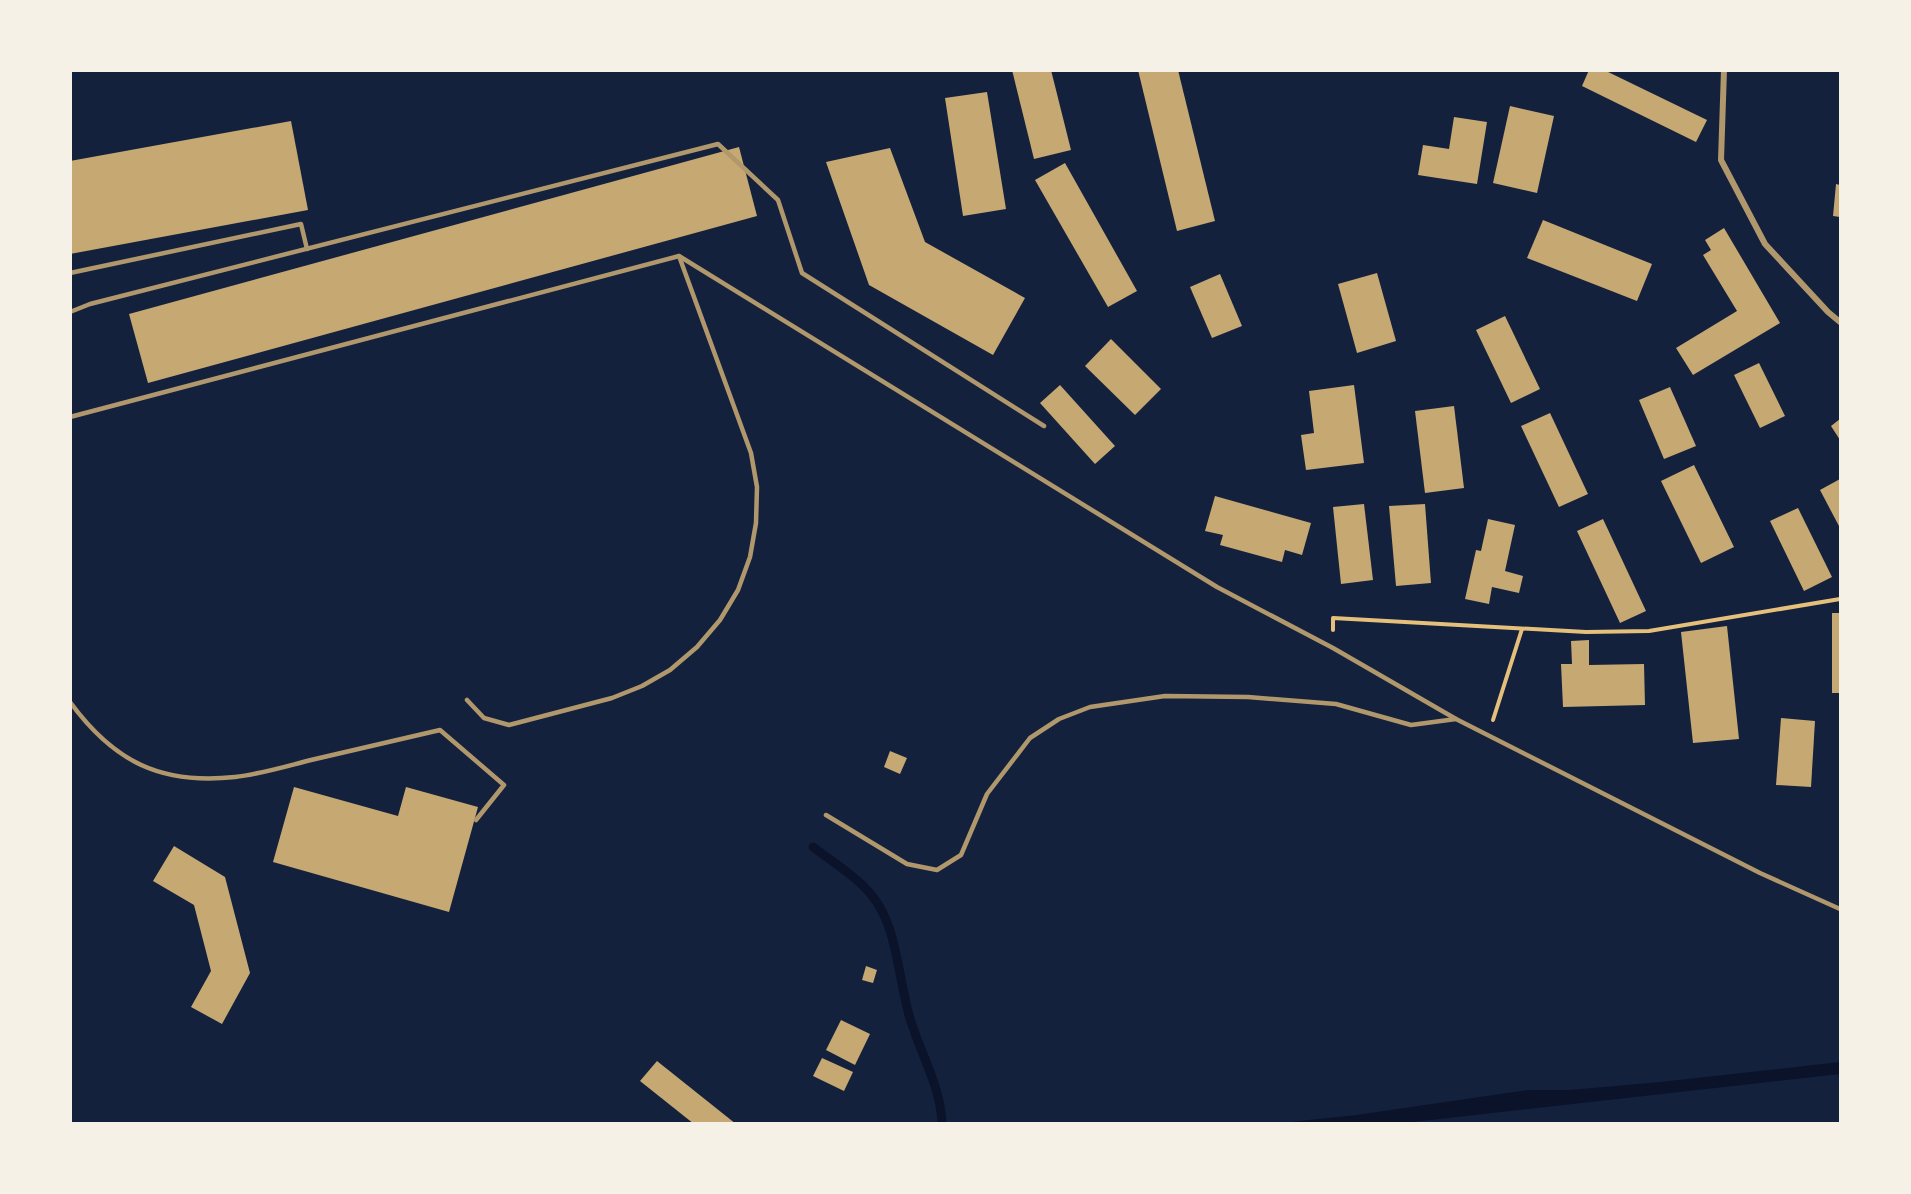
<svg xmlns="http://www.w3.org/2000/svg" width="1911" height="1194" font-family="'Exo 2',sans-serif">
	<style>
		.water { fill: #0b132b }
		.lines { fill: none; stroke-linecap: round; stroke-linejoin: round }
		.stream { stroke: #0b132b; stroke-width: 9 }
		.building { fill: #c6a872 }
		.path { stroke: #e5c07b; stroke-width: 4 }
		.service { stroke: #b1986c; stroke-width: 4.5 }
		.minor { stroke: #b1986c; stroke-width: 6 }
	</style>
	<rect width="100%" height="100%" fill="#14213d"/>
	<path class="water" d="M 1840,1062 L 1840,1074 L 1404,1123 L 1280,1123 L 1356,1115 L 1528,1090 L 1570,1090 L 1660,1082 Z"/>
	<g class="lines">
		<path class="stream" d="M 813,847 C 835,864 863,880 878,904 C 897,934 899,980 909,1015 C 919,1051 941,1086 942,1124"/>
	</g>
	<g class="building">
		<path d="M 1012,70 L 1051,70 L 1071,150 L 1034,159 Z"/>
		<path d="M 1138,70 L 1178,70 L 1215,221 L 1177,231 Z"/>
		<path d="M 1589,70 L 1604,70 L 1707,120 L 1696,142 L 1582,86 Z"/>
		<path d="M 987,92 L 1006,209 L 963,216 L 945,98 Z"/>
		<path d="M 1510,106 L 1554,116 L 1537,193 L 1493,183 Z"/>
		<path d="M 1454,117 L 1487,122 L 1477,184 L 1418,175 L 1423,145 L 1449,149 Z"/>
		<path d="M 291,121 L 308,210 L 70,254 L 70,161 Z"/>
		<path d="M 739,147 L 757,216 L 148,383 L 129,314 Z"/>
		<path d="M 890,148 L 925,242 L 1025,298 L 993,355 L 869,285 L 826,162 Z"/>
		<path d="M 1065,163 L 1137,291 L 1108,307 L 1035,180 Z"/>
		<path d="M 1836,184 L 1840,185 L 1840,217 L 1833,216 Z"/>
		<path d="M 1543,220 L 1652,264 L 1637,301 L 1527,258 Z"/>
		<path d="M 1724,228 L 1780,323 L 1693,375 L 1676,348 L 1737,311 L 1703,255 L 1711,250 L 1705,240 Z"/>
		<path d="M 1377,273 L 1396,341 L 1357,353 L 1338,284 Z"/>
		<path d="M 1220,274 L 1242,326 L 1212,338 L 1190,287 Z"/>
		<path d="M 1505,316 L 1540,389 L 1511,403 L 1476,330 Z"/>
		<path d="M 1111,339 L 1161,389 L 1135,415 L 1085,366 Z"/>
		<path d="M 1759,363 L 1785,416 L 1760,428 L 1734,375 Z"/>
		<path d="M 1060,385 L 1115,446 L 1095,464 L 1040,403 Z"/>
		<path d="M 1354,385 L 1364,463 L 1306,470 L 1301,435 L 1314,433 L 1309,391 Z"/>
		<path d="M 1670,387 L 1696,446 L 1664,459 L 1639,400 Z"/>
		<path d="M 1454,406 L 1464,488 L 1425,493 L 1415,411 Z"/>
		<path d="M 1550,413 L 1588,494 L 1559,507 L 1521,426 Z"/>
		<path d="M 1840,419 L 1840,440 L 1831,426 Z"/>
		<path d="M 1694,465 L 1734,547 L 1701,563 L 1661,481 Z"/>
		<path d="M 1840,479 L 1840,528 L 1820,490 Z"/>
		<path d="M 1215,496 L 1311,523 L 1302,555 L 1285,550 L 1282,562 L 1220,545 L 1223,535 L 1205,531 Z"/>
		<path d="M 1364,504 L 1373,580 L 1341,584 L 1333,507 Z"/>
		<path d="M 1425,504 L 1431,583 L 1396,586 L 1389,506 Z"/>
		<path d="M 1798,508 L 1832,577 L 1804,591 L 1770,521 Z"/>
		<path d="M 1488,519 L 1515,525 L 1505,571 L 1523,576 L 1519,593 L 1492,587 L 1489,604 L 1465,599 L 1476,550 L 1481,551 Z"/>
		<path d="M 1603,519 L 1646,611 L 1620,623 L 1577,531 Z"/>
		<rect x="1832" y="613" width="8" height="80"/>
		<path d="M 1727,626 L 1739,739 L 1693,743 L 1681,632 Z"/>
		<path d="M 1589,640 L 1589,665 L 1644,664 L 1645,705 L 1563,707 L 1561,664 L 1572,664 L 1571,641 Z"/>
		<path d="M 1781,718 L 1815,721 L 1811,787 L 1776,785 Z"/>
		<path d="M 890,751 L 907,758 L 900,774 L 884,767 Z"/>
		<path d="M 294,787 L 398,816 L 406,787 L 478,807 L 449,912 L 273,862 Z"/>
		<path d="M 174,846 L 225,877 L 250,973 L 222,1024 L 191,1007 L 211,971 L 194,905 L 153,881 Z"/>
		<path d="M 866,966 L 877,970 L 873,983 L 862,980 Z"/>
		<path d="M 841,1020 L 870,1034 L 855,1065 L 826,1050 Z"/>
		<path d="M 822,1058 L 853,1072 L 844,1091 L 813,1076 Z"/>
		<path d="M 657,1061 L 736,1124 L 694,1124 L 640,1081 Z"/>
	</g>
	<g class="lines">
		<g class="path">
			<path d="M 1333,630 L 1333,618 L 1586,632 L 1649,631 L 1840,599"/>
			<path d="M 1493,720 L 1522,629"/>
		</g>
		<g class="service">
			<path d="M 70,273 L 301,224 L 307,249"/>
			<path d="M 70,312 L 90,304 L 718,144 L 778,200 L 802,273 L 1044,426"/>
			<path d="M 70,417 L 679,256 L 1217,587 L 1333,648 L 1456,719 L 1760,873 L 1840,909"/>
			<path d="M 467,700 L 484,718 L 509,725 L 612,698 L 642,686 L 670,670 L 697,647 L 720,620 L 738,590 L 750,557 L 756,523 L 757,487 L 751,453 L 679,256"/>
			<path d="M 70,702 C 114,762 161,785 235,777 C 261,774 287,766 311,760 C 354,750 397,740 440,730 L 504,785 L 476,820"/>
			<path d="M 826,815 L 907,864 L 937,870 L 961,855 L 987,794 L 1030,738 L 1059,719 L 1090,707 L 1165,696 L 1248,697 L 1336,704 L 1411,725 L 1456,719"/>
		</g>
		<path class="minor" d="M 1724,70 L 1721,160 L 1765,244 L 1828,312 L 1840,322"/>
	</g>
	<rect width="1911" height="1194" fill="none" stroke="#f6f1e7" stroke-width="144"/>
</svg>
